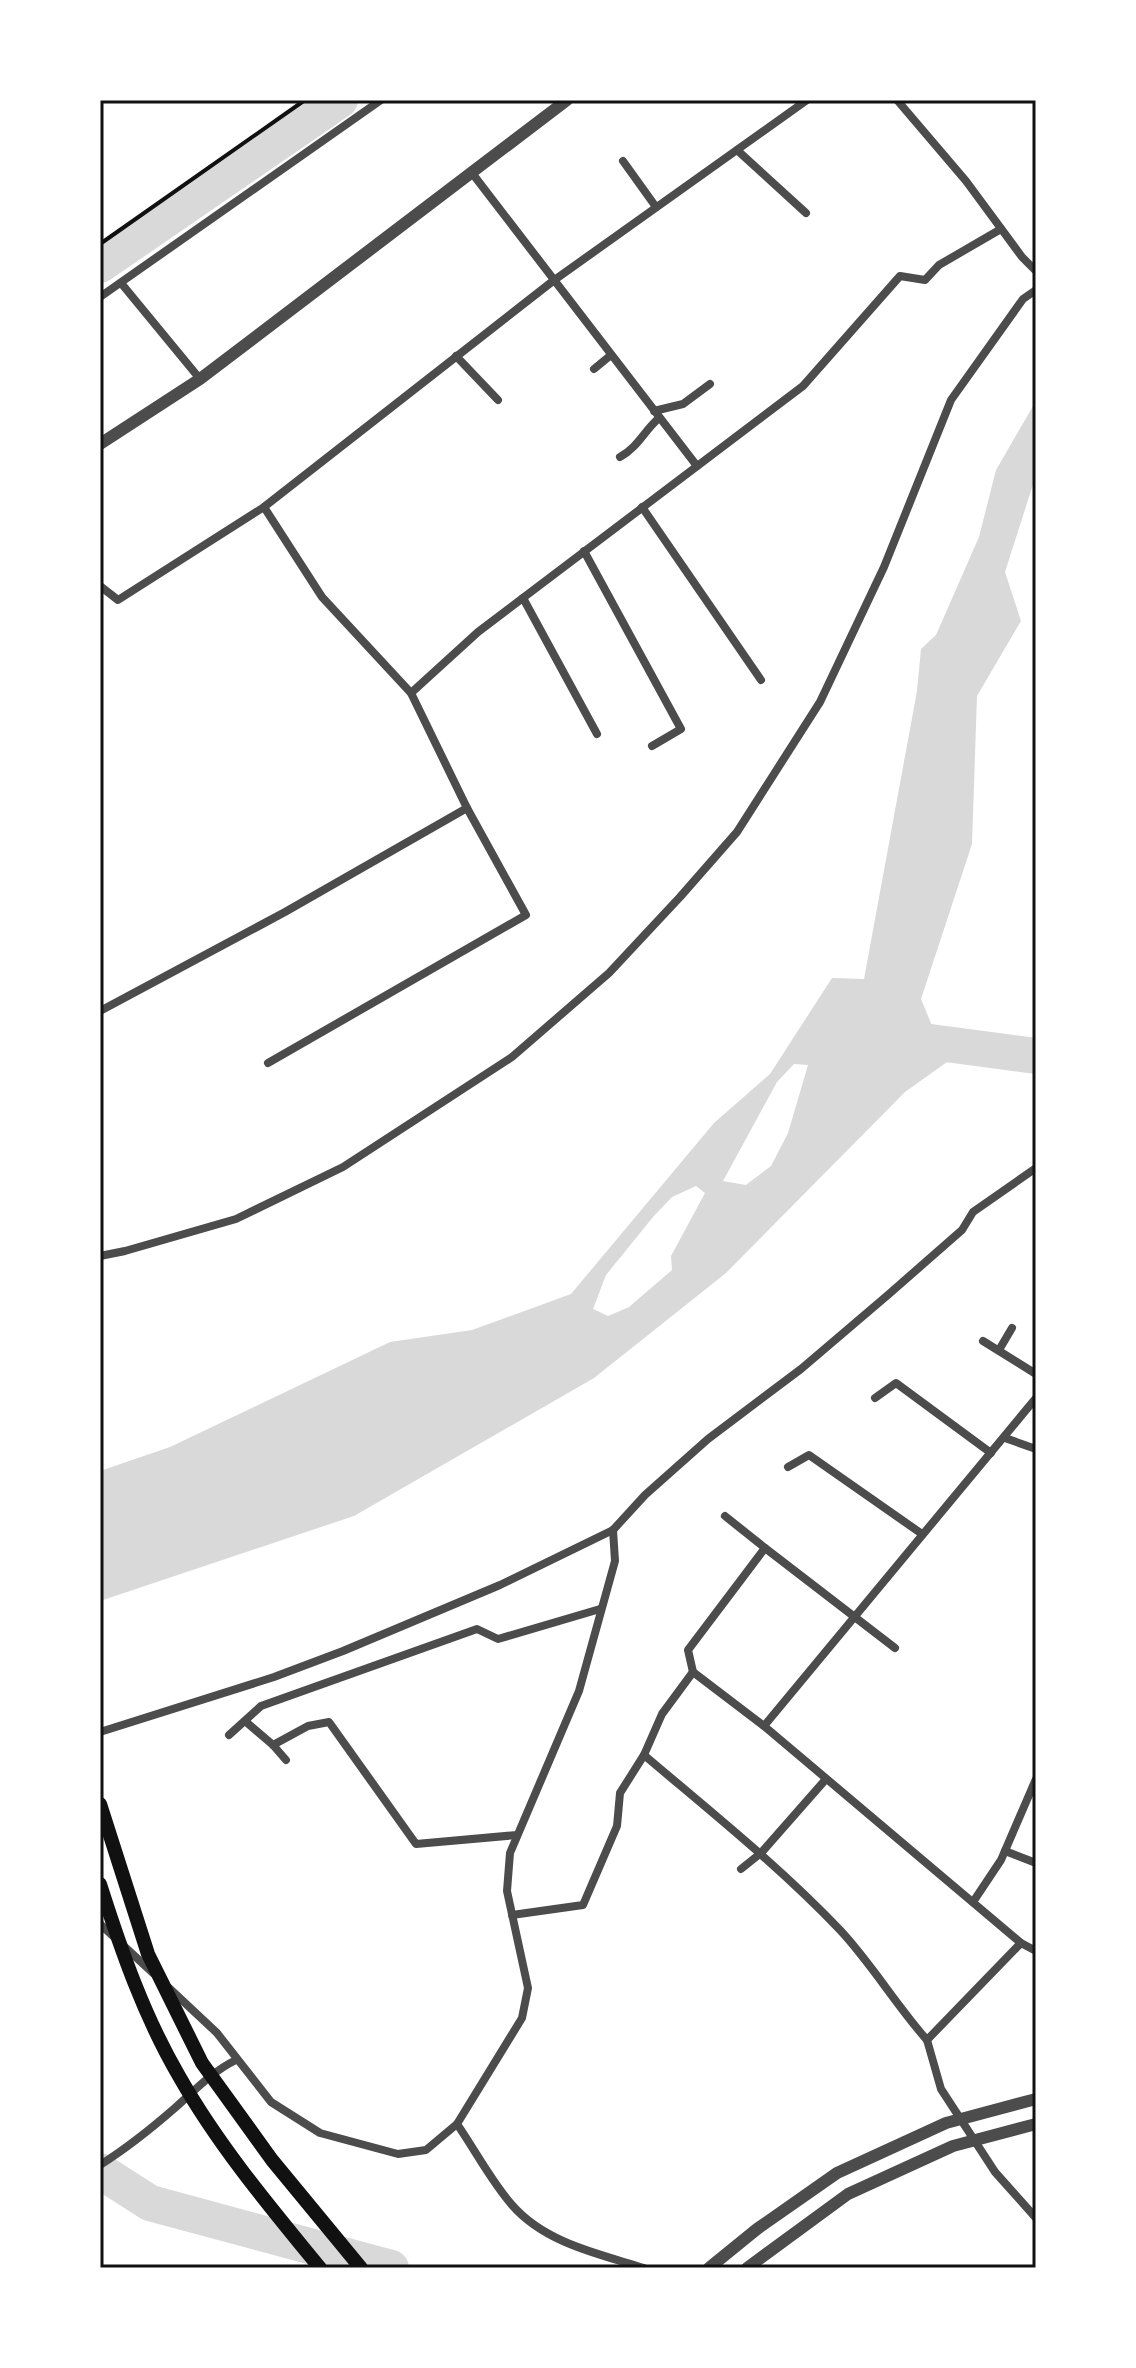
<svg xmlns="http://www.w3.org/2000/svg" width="1136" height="2368" font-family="'Archivo Narrow',sans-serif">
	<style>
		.water { fill: #d9d9d9; fill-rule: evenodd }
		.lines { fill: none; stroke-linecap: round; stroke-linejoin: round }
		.river { stroke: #d9d9d9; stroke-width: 36 }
		.path { stroke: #111; stroke-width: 4 }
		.minor { stroke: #4c4c4c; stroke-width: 8 }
		.tertiary { stroke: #4c4c4c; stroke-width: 12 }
		.secondary { stroke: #111; stroke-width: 14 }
		.neatline { fill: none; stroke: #111; stroke-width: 3 }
	</style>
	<rect width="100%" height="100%" fill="#fff"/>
	<path class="water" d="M 1036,401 L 1036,475 L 1005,572 L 1021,621 L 977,696 L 972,844 L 921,999 L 947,1062 L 905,1092 L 726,1273 L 594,1378 L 354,1516 L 100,1601 L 100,1471 L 170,1447 L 390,1342 L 472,1330 L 571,1294 L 714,1123 L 770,1074 L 832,978 L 864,979 L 917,691 L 921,649 L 936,635 L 979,537 L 996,470 ZM 794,1064 L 808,1065 L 788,1133 L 771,1166 L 746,1185 L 723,1181 L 777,1082 ZM 696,1186 L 705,1193 L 671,1256 L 672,1270 L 629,1307 L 608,1316 L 593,1309 L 606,1275 L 653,1217 L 672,1197 Z"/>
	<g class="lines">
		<g class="river">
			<path d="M 100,265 L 340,100"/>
			<path d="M 893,1037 L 1036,1056"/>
			<path d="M 100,2171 L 150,2203 L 391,2268"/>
		</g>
		<path class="path" d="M 100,244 L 305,100"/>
		<g class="minor">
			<path d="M 897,100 L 966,181 L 1022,257 L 1036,271"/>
			<path d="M 737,150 L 806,213"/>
			<path d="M 623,161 L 656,207"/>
			<path d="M 472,173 L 697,466"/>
			<path d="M 121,283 L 200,379"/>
			<path d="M 100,297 L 381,100"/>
			<path d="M 456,356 L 498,400"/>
			<path d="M 594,369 L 611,355"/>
			<path d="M 654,411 L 683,404 L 710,384"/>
			<path d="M 620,457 C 638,447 644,431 659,418"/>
			<path d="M 264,507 L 322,597 L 411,693 L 467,808 L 526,915 L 268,1063"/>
			<path d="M 642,507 L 761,680"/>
			<path d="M 584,551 L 681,729 L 652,746"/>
			<path d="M 100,586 L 118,600 L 264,507 L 553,281 L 807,100"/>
			<path d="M 523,598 L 597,734"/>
			<path d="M 411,693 L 478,632 L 803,386 L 900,276 L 925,280 L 939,265 L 1001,229"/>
			<path d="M 100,1011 L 285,912 L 467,808"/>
			<path d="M 100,1256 L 125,1251 L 236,1219 L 343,1167 L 512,1057 L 609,973 L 680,897 L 737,832 L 820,702 L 884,567 L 951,400 L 1023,299 L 1036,290"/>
			<path d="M 983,1341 L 1036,1374"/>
			<path d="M 999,1350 L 1012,1328"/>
			<path d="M 875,1398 L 896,1383 L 991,1453"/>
			<path d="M 1005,1438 L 1036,1449"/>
			<path d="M 788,1467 L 809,1455 L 922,1534"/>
			<path d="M 725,1516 L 765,1548"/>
			<path d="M 693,1672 L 688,1650 L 765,1548 L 895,1648"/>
			<path d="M 245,1721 L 273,1745 L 286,1760"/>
			<path d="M 764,1726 L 1036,1398"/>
			<path d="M 100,1732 L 274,1677 L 343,1651 L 500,1585 L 613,1530 L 645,1495 L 708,1439 L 801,1369 L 889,1294 L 962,1230 L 973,1212 L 1036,1168"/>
			<path d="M 229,1735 L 261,1706 L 477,1629 L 498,1639 L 600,1609"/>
			<path d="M 273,1745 L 308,1726 L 329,1722 L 416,1844 L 517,1835"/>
			<path d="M 644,1755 C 711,1812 779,1866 840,1930 C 871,1963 896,2005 927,2040 L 1021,1943"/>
			<path d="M 1005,1851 L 1036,1863"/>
			<path d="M 741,1869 L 761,1853 L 826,1779"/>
			<path d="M 973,1902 L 1001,1860 L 1036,1779"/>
			<path d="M 512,1915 L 583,1905 L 617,1826 L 620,1793 L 644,1755 L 662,1714 L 693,1672 L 764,1726 L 1021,1943 L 1036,1951"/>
			<path d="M 100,1924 L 153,1973"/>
			<path d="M 169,1988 L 217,2033 L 271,2102 L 320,2133 L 398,2154 L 426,2150 L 457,2124 L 522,2018 L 528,1988 L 507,1891 L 510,1853 L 579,1691 L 615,1561 L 613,1530"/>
			<path d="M 927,2040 L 941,2089 L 995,2172 L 1036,2218"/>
			<path d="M 457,2124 C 475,2150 491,2181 512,2205 C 545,2243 599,2254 644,2268"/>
			<path d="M 100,2165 C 127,2148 152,2128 176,2107 C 195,2090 213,2071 236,2060"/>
		</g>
		<g class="tertiary">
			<path d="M 100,444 L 200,379 L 567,100"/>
			<path d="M 709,2268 L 757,2229 L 837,2173 L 946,2123 L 1036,2099"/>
			<path d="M 747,2268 L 848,2194 L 953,2146 L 1036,2124"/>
		</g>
		<g class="secondary">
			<path d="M 100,1804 L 148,1954 L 202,2063 L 272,2160 L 361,2268"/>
			<path d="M 100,1884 C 121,1950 144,2016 179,2076 C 218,2145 270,2207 320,2268"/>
		</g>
	</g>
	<rect width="1136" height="2368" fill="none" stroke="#ffffff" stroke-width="204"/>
	<rect x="102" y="102" width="932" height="2164" class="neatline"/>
</svg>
